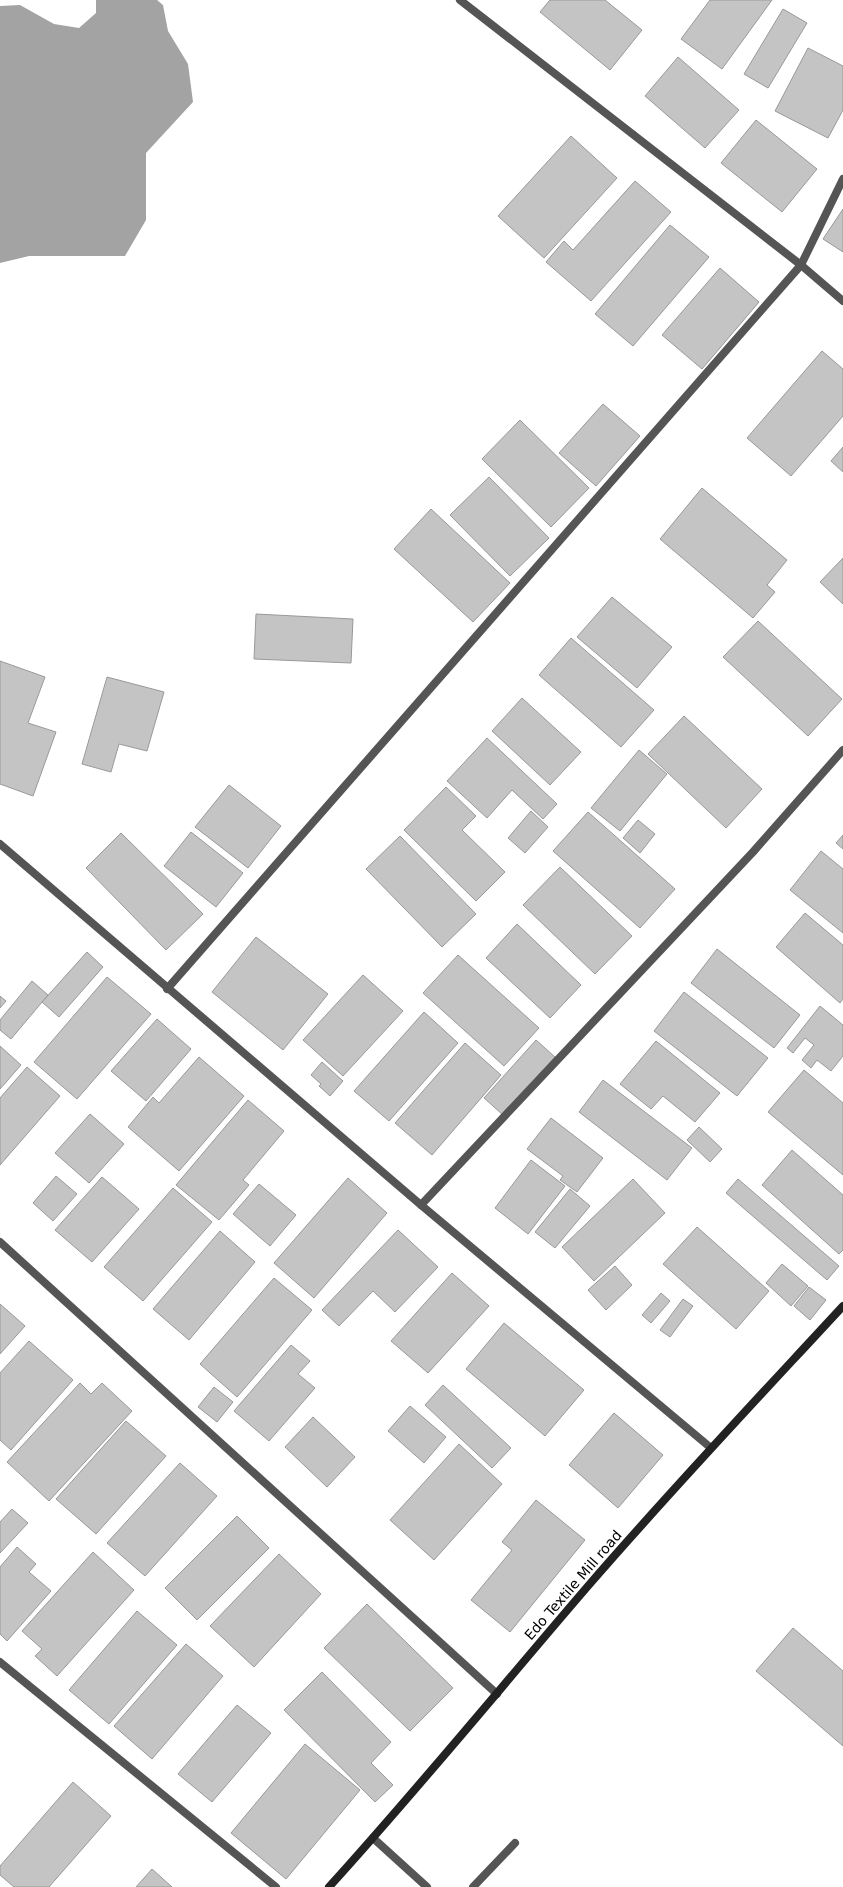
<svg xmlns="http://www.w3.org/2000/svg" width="843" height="1887" font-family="'DejaVu Sans',sans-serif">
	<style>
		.water { fill: #a3a3a3 }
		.building { fill: #c4c4c4; stroke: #999 }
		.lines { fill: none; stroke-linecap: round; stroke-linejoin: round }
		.lane { stroke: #555; stroke-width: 8 }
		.street { stroke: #555; stroke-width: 8 }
		.secondary { stroke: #222; stroke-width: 8 }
		.labels { text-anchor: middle; stroke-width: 3; stroke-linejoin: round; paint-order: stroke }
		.street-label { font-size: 14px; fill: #000; stroke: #fff }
	</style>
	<rect width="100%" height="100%" fill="#fff"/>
	<path class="water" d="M 96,0 L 157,0 L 163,5 L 168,31 L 188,64 L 193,102 L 146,153 L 146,220 L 125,256 L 29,256 L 0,263 L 0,6 L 20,5 L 54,24 L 79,28 L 96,13 Z"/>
	<g class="building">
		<path d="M 550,0 L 605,0 L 642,30 L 610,70 L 540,12 Z"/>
		<path d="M 710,0 L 772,0 L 722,69 L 681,39 Z"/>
		<path d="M 783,9 L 807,23 L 768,88 L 744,74 Z"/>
		<path d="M 808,48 L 843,66 L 843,110 L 828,138 L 775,111 Z"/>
		<path d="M 678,57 L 739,110 L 705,148 L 645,96 Z"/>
		<path d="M 756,120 L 817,169 L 782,212 L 721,163 Z"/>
		<path d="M 571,136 L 617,178 L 544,258 L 498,216 Z"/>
		<path d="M 635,181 L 671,212 L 591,301 L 546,262 L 564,241 L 573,250 Z"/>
		<path d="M 843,209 L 843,252 L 823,239 Z"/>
		<path d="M 670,225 L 709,257 L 633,346 L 595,314 Z"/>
		<path d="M 720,268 L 759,302 L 702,369 L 662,335 Z"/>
		<path d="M 822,351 L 843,369 L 843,416 L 791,476 L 747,438 Z"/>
		<path d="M 603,404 L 640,436 L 596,486 L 559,453 Z"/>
		<path d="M 520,420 L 589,488 L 551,527 L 482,459 Z"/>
		<path d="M 843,447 L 843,472 L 831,461 Z"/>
		<path d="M 489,477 L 549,538 L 510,576 L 450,515 Z"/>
		<path d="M 702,488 L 787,560 L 767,585 L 775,592 L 753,618 L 660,539 Z"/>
		<path d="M 431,509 L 510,583 L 473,622 L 394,549 Z"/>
		<path d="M 843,558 L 843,604 L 820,582 Z"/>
		<path d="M 612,597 L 672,647 L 637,688 L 577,637 Z"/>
		<path d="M 256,614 L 353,619 L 351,663 L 254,659 Z"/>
		<path d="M 758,621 L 842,699 L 808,736 L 723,657 Z"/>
		<path d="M 571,638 L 654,710 L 621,747 L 539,675 Z"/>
		<path d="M 0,661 L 45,677 L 28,723 L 56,732 L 33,796 L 0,784 Z"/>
		<path d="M 107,677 L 164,692 L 147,751 L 119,744 L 111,772 L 82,764 Z"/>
		<path d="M 522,698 L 581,752 L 550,785 L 492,731 Z"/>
		<path d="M 684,716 L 762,789 L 726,828 L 648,754 Z"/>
		<path d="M 487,738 L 557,804 L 543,819 L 512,790 L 487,818 L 447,781 Z"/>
		<path d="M 639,750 L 667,774 L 620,831 L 591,808 Z"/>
		<path d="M 229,785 L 281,826 L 248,868 L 195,827 Z"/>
		<path d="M 446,787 L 476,816 L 462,830 L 505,872 L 476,901 L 404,830 Z"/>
		<path d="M 531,811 L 548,827 L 525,853 L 508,838 Z"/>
		<path d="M 588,812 L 675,889 L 640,928 L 553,851 Z"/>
		<path d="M 638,820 L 655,834 L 640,853 L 623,838 Z"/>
		<path d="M 191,832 L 243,873 L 216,907 L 164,866 Z"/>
		<path d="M 121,833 L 203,914 L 166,950 L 86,868 Z"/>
		<path d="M 843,835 L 843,849 L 836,843 Z"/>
		<path d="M 400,836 L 476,914 L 442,947 L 366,869 Z"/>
		<path d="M 821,851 L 843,869 L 843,933 L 790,890 Z"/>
		<path d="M 560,867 L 632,936 L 595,974 L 523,905 Z"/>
		<path d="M 805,913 L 843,945 L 843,999 L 840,1003 L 776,947 Z"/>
		<path d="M 517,924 L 581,985 L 550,1018 L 486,958 Z"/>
		<path d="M 256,937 L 328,994 L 283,1050 L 212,992 Z"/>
		<path d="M 717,949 L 800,1015 L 774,1048 L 691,983 Z"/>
		<path d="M 87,952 L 103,967 L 59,1017 L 42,1002 Z"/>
		<path d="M 458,955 L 539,1028 L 504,1066 L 423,993 Z"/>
		<path d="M 363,975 L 403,1011 L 343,1076 L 303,1040 Z"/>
		<path d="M 107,977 L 151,1014 L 77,1099 L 34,1062 Z"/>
		<path d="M 32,981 L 48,995 L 11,1039 L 0,1030 L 0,1020 Z"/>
		<path d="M 684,992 L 768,1058 L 737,1096 L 654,1031 Z"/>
		<path d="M 0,996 L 6,1001 L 0,1008 Z"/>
		<path d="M 820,1006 L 843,1025 L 843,1056 L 831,1071 L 817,1060 L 811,1068 L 802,1060 L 814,1045 L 805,1038 L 793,1053 L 787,1048 Z"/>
		<path d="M 424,1012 L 458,1043 L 389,1121 L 354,1091 Z"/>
		<path d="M 157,1019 L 191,1049 L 146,1101 L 111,1071 Z"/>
		<path d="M 536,1040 L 555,1057 L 503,1115 L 484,1098 Z"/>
		<path d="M 656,1041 L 720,1093 L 695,1122 L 663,1096 L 651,1109 L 620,1084 Z"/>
		<path d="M 465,1043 L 501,1075 L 432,1155 L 395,1123 Z"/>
		<path d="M 0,1046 L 21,1065 L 0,1089 Z"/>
		<path d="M 199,1057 L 244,1096 L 179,1171 L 128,1127 L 153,1097 L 159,1103 Z"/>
		<path d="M 322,1062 L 343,1081 L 330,1096 L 319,1086 L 321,1084 L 311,1075 Z"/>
		<path d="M 27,1067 L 60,1096 L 0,1165 L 0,1098 Z"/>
		<path d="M 804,1070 L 843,1103 L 843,1175 L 768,1112 Z"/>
		<path d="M 603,1080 L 692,1148 L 667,1180 L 579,1112 Z"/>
		<path d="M 248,1100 L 284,1131 L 243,1180 L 249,1185 L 219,1220 L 176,1185 Z"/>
		<path d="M 90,1114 L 124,1144 L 89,1183 L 55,1153 Z"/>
		<path d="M 551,1118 L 603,1158 L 577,1192 L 560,1180 L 563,1176 L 527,1149 Z"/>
		<path d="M 699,1127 L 722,1149 L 710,1162 L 687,1140 Z"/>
		<path d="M 792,1150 L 843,1195 L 843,1250 L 839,1254 L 762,1185 Z"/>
		<path d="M 531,1160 L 565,1186 L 528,1234 L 495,1208 Z"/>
		<path d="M 56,1176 L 77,1194 L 53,1221 L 33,1203 Z"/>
		<path d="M 102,1177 L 139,1209 L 92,1262 L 55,1230 Z"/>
		<path d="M 348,1178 L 387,1213 L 314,1298 L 274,1263 Z"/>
		<path d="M 633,1179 L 665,1213 L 594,1281 L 562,1247 Z"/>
		<path d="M 738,1179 L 839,1266 L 827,1280 L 726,1193 Z"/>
		<path d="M 259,1184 L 296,1215 L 270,1246 L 233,1214 Z"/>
		<path d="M 173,1188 L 212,1222 L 143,1301 L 104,1267 Z"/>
		<path d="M 570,1189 L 590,1206 L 555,1248 L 535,1232 Z"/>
		<path d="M 697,1227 L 769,1291 L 736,1329 L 663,1264 Z"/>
		<path d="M 398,1230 L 438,1267 L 395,1312 L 373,1291 L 339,1326 L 322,1310 Z"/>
		<path d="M 220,1231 L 255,1262 L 189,1340 L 153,1309 Z"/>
		<path d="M 782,1264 L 808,1286 L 791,1306 L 766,1283 Z"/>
		<path d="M 615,1266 L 632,1285 L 606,1310 L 588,1290 Z"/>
		<path d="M 452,1273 L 489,1306 L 428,1373 L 391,1341 Z"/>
		<path d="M 274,1278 L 312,1310 L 237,1397 L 200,1364 Z"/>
		<path d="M 809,1287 L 826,1300 L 810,1320 L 794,1306 Z"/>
		<path d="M 661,1293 L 670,1301 L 651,1323 L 642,1315 Z"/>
		<path d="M 683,1299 L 693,1306 L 670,1337 L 660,1330 Z"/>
		<path d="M 0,1304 L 25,1326 L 0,1354 Z"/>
		<path d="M 504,1323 L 584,1390 L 545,1436 L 466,1369 Z"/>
		<path d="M 29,1341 L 73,1380 L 11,1450 L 0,1440 L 0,1373 Z"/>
		<path d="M 291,1345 L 310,1361 L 298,1374 L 315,1388 L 269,1441 L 234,1411 Z"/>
		<path d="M 80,1383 L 91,1394 L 102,1383 L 132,1411 L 49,1501 L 7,1462 Z"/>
		<path d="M 443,1385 L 511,1448 L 492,1468 L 425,1405 Z"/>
		<path d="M 214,1387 L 233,1402 L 217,1422 L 198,1407 Z"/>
		<path d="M 410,1406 L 446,1437 L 424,1463 L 388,1431 Z"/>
		<path d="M 614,1413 L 663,1455 L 618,1508 L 569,1465 Z"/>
		<path d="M 313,1417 L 355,1457 L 327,1487 L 285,1447 Z"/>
		<path d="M 126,1421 L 166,1456 L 96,1534 L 56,1499 Z"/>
		<path d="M 459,1444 L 502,1484 L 434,1560 L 390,1520 Z"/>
		<path d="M 180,1463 L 217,1496 L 145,1576 L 107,1543 Z"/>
		<path d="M 536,1500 L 585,1540 L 510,1632 L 471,1600 L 512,1550 L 502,1542 Z"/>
		<path d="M 12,1509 L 28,1523 L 0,1553 L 0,1522 Z"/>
		<path d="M 237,1516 L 269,1548 L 197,1620 L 165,1588 Z"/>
		<path d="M 17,1547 L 36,1564 L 29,1572 L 51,1591 L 7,1641 L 0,1634 L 0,1567 Z"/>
		<path d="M 93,1552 L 134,1590 L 57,1676 L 35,1656 L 42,1649 L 22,1631 Z"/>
		<path d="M 279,1554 L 321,1594 L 254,1667 L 210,1626 Z"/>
		<path d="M 367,1604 L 453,1688 L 410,1731 L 324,1648 Z"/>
		<path d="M 137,1611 L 177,1645 L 109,1724 L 69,1690 Z"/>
		<path d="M 793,1628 L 843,1671 L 843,1746 L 756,1671 Z"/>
		<path d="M 186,1644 L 223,1676 L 152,1759 L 114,1726 Z"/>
		<path d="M 322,1672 L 391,1742 L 371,1763 L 393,1785 L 375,1802 L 284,1710 Z"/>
		<path d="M 237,1705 L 271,1733 L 212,1802 L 178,1774 Z"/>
		<path d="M 305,1744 L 360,1790 L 286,1879 L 231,1833 Z"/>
		<path d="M 73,1782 L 111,1816 L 49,1887 L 14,1887 L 0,1875 L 0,1866 Z"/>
		<path d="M 152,1869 L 172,1887 L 136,1887 Z"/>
	</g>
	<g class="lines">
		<g class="lane">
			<path d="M 373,1838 L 427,1887"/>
			<path d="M 473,1887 L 515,1843"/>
		</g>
		<g class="street">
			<path d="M 460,0 L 801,265 L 843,301"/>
			<path d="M 0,844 L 421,1205 L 711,1448"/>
			<path d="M 167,989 L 801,265 L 843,179"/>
			<path d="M 421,1205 L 753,852 L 843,750"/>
			<path d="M 0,1242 L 497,1694"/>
			<path d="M 0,1662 L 276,1887"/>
		</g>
		<path class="secondary" d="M 329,1887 C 418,1789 502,1686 588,1586 C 671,1490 757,1399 843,1306"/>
	</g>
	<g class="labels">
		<g class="street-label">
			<text transform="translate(573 1585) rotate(-49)" y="5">Edo Textile Mill road</text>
		</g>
	</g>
</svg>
